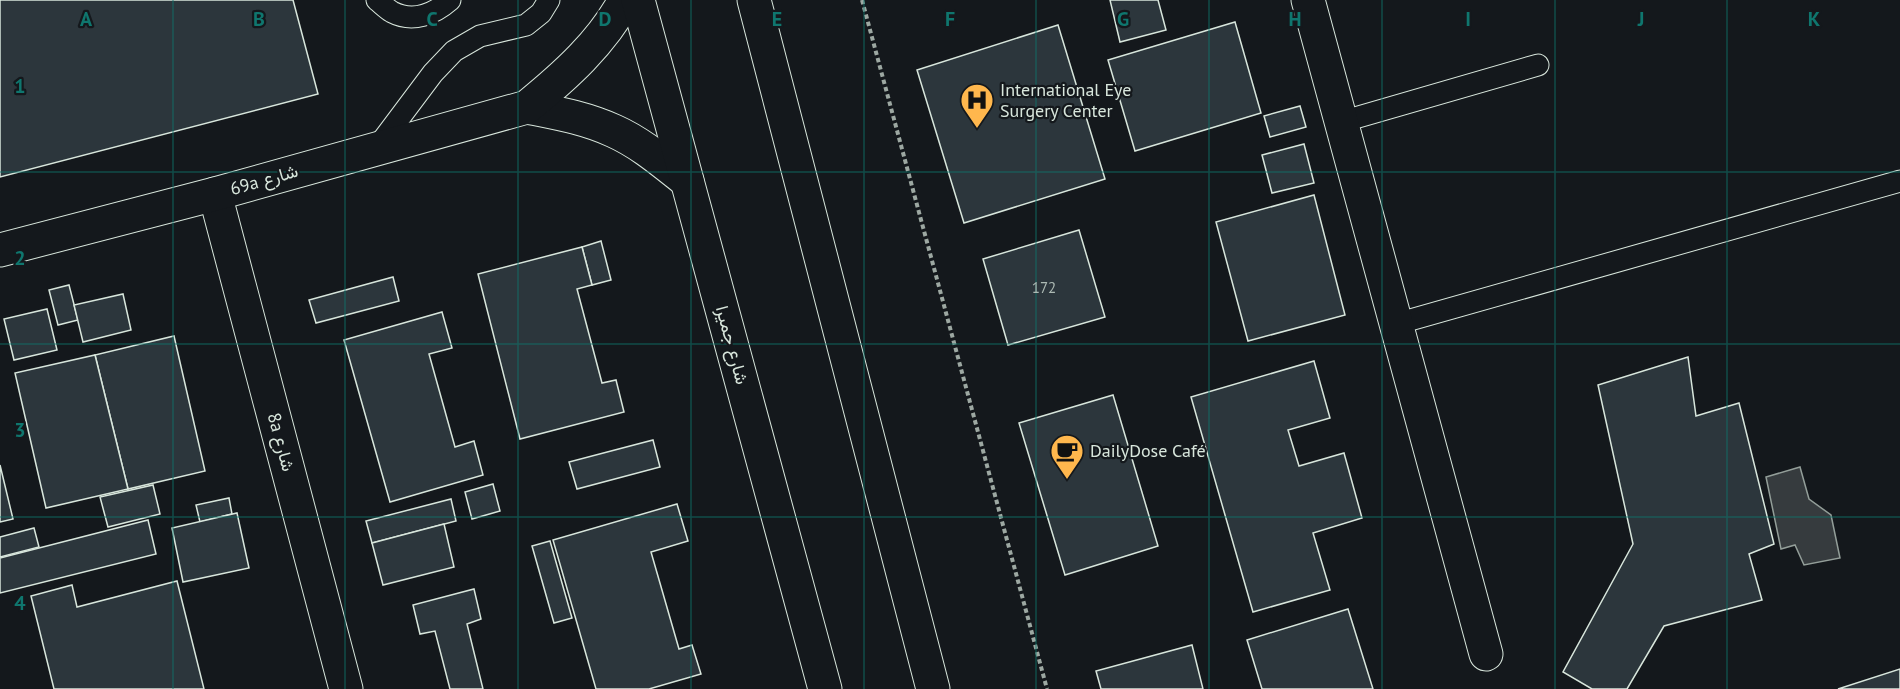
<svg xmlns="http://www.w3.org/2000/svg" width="1900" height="689" font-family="'PT Sans',Vazirmatn,sans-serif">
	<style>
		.water { fill: #363b3e; stroke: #939e99; stroke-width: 1.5 }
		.building { fill: #2c363c; stroke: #d8e6dc; stroke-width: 1.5 }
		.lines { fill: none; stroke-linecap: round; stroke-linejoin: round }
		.lane-casing { stroke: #d8e6dc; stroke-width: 23 }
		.street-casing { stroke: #d8e6dc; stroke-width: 35 }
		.primary-casing { stroke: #d8e6dc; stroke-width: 35 }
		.path { stroke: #9da8a2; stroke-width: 4; stroke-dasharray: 4.5 3; stroke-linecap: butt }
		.lane { stroke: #14181c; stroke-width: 21 }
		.street { stroke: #14181c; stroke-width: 33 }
		.primary { stroke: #14181c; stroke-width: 33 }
		.grid { fill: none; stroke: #0f766e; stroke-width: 1.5; stroke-opacity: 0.55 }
		.labels { text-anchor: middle; stroke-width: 4.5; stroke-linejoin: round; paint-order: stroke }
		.number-label { font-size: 15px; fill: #adbab4 }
		.poi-label { font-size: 18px; fill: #d8e6dc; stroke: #14181c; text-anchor: start }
		.street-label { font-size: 18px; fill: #d8e6dc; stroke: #14181c }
		.grid-label { font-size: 20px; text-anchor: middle; font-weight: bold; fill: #0f766e; stroke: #14181c; stroke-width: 4.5; stroke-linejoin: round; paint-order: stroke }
	</style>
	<rect width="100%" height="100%" fill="#14181c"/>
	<path class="water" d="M 1800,467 L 1809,499 L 1831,515 L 1840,558 L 1804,565 L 1795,545 L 1781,549 L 1766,477 Z"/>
	<g class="building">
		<path d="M 0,0 L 293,0 L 318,94 L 0,177 Z"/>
		<path d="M 1110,0 L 1158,0 L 1166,30 L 1120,42 Z"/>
		<path d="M 1235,22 L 1261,113 L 1135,151 L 1108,60 Z"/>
		<path d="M 1058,25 L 1105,179 L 964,223 L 917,70 Z"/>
		<path d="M 1300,106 L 1306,127 L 1270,137 L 1264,116 Z"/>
		<path d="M 1304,144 L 1314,183 L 1272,193 L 1262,155 Z"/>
		<path d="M 1314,195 L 1345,315 L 1248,341 L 1216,222 Z"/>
		<path d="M 1079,230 L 1105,317 L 1008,345 L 983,259 Z"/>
		<path d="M 601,241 L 611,280 L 592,285 L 582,247 Z"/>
		<path d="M 582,247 L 592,285 L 577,289 L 602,383 L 616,380 L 624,412 L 520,439 L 478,274 Z"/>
		<path d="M 393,277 L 399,301 L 316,323 L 309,300 Z"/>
		<path d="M 69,285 L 78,320 L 58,325 L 49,290 Z"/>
		<path d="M 123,294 L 131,330 L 83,342 L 74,305 Z"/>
		<path d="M 47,309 L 57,350 L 14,360 L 4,319 Z"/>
		<path d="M 442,312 L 452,348 L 429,354 L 455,447 L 474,441 L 483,475 L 390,502 L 344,340 Z"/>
		<path d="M 174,336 L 205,471 L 128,489 L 95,355 Z"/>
		<path d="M 95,355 L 128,489 L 46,508 L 15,373 Z"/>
		<path d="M 1688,357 L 1696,416 L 1739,403 L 1774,544 L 1749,554 L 1762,600 L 1664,626 L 1627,689 L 1592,689 L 1563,672 L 1633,544 L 1598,385 Z"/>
		<path d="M 1314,361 L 1330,418 L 1288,430 L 1299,466 L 1344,453 L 1362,518 L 1313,533 L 1330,590 L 1253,612 L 1191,397 Z"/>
		<path d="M 1113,395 L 1158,546 L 1065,575 L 1019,423 Z"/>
		<path d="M 653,440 L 660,467 L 577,489 L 569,462 Z"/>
		<path d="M 0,465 L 13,519 L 0,522 Z"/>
		<path d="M 493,484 L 500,511 L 472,519 L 465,492 Z"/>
		<path d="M 153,485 L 160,514 L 108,527 L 100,497 Z"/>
		<path d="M 229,498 L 232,514 L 200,522 L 196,505 Z"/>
		<path d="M 451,499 L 456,521 L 372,543 L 366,521 Z"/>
		<path d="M 677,504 L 688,541 L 651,552 L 679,649 L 692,645 L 701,674 L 649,689 L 596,689 L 553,540 Z"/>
		<path d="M 237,513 L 249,568 L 183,582 L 172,528 Z"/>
		<path d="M 148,520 L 156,554 L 0,593 L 0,558 Z"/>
		<path d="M 444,524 L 454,567 L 383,585 L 372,543 Z"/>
		<path d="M 34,528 L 39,547 L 0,557 L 0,537 Z"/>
		<path d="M 550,541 L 572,618 L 554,623 L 532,546 Z"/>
		<path d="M 177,581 L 204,689 L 54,689 L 31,596 L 72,585 L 77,607 Z"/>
		<path d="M 474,589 L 481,619 L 467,624 L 483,689 L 450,689 L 435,631 L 420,634 L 413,605 Z"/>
		<path d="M 1348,609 L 1373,689 L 1262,689 L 1247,640 Z"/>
		<path d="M 1192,645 L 1203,689 L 1101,689 L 1096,671 Z"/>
		<path d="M 1900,669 L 1900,689 L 1838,689 Z"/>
	</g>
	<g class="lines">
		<defs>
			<g id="lane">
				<path d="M 377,0 C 382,4 387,9 392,12 C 413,23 434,14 450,0"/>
				<path d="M 1341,122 L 1538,65"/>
				<path d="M 376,149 L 433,73 L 454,51 L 480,36 L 526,25 L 541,13 L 549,0"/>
				<path d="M 1396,324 L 1900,181"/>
			</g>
			<g id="street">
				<path d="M 1308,0 L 1486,654"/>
				<path d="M 527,107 C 557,113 586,118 614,131 C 641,143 664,163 687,181"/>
				<path d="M 215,194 L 346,689"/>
				<path d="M 0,250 L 215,194 L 527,107 C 565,76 602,43 625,0"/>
			</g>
			<g id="primary">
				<path d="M 638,0 L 825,689"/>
				<path d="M 754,0 L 933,689"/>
			</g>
		</defs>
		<use href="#lane" class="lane-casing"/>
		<use href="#street" class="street-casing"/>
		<use href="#primary" class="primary-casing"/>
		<path class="path" d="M 862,0 L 1047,689"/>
		<use href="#lane" class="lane"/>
		<use href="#street" class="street"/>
		<use href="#primary" class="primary"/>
	</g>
	<path class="grid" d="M 173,0 L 173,689M 345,0 L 345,689M 518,0 L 518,689M 691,0 L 691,689M 864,0 L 864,689M 1036,0 L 1036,689M 1209,0 L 1209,689M 1382,0 L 1382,689M 1555,0 L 1555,689M 1727,0 L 1727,689M 0,172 L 1900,172M 0,344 L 1900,344M 0,517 L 1900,517"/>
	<defs>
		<symbol id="hospital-pin" viewBox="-11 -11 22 30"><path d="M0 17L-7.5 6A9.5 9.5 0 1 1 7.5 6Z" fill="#ffb74d" stroke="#14181c"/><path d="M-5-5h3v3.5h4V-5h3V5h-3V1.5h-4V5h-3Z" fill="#111"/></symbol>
		<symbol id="cafe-pin" viewBox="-11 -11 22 30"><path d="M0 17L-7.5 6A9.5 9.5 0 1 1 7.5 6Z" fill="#ffb74d" stroke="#14181c"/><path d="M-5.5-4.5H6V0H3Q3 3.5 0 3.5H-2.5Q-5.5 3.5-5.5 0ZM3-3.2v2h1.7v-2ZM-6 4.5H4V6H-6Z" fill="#111"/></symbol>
	</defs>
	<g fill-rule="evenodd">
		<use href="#hospital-pin" x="958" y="81" width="38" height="52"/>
		<use href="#cafe-pin" x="1048" y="432" width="38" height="52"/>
	</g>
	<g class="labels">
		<g class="number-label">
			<text x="1044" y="293">172</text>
		</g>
		<g class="poi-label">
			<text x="1000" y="96">International Eye<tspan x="1000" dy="21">Surgery Center</tspan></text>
			<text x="1090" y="457">DailyDose Café</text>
		</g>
		<g class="street-label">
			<text transform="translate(264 180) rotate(-16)" y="6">69a شارع</text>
			<text transform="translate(732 345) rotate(75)" y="6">شارع جميرا</text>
			<text transform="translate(281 442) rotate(75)" y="6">8a شارع</text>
		</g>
	</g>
	<g class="grid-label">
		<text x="86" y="26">A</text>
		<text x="259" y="26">B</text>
		<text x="432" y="26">C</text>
		<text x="605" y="26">D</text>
		<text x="777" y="26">E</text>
		<text x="950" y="26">F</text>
		<text x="1123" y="26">G</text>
		<text x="1295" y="26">H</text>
		<text x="1468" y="26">I</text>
		<text x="1641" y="26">J</text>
		<text x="1814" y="26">K</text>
		<text x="20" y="93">1</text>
		<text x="20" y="265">2</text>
		<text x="20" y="437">3</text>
		<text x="20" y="610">4</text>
	</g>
</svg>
